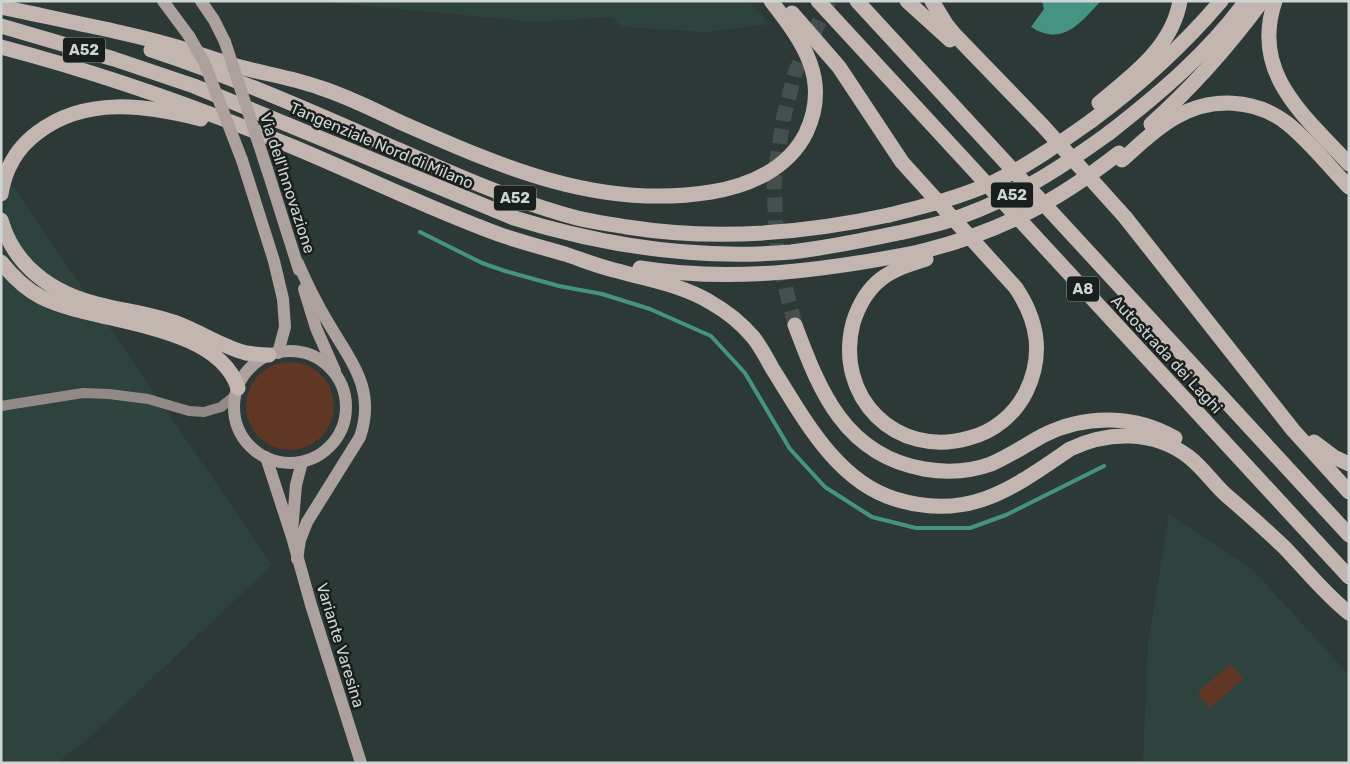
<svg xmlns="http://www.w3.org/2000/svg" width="1350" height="764" font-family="Rubik,sans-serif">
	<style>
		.built { fill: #2f433e }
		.green { fill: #603625 }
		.water { fill: #469382 }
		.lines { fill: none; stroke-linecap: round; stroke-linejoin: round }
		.stream { stroke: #469382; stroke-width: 4 }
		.highway-tunnel { stroke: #45504e; stroke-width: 15; stroke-dasharray: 15 8; stroke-linecap: butt }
		.secondary { stroke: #938a87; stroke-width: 10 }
		.primary { stroke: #aca19d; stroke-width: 12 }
		.highway { stroke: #c3b6b1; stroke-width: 15 }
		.primary-bridge { stroke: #aca19d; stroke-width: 12 }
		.highway-bridge { stroke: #c3b6b1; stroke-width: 15 }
		.labels { text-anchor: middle; stroke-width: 5; stroke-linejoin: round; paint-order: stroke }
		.shield { fill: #191f1d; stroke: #989e9c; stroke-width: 1 }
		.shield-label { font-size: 15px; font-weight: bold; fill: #ced5d3 }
		.street-label { font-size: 16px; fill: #ced5d3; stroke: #191f1d }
	</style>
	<rect width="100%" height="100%" fill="#2d3936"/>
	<g class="built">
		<path d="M 317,1 L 748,1 L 769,24 L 706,32 L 621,27 L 613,17 L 535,22 Z"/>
		<path d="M 1,169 L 272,565 L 87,740 L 57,763 L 1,763 Z"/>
		<path d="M 1169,514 L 1252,569 L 1349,675 L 1349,763 L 1143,763 L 1148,644 Z"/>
	</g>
	<g class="green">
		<circle cx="290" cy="406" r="44"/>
		<path d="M 1230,664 L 1243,679 L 1210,708 L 1197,693 Z"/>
	</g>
	<path class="water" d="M 1042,1 L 1101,1 C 1080,23 1063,47 1031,27 L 1044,9 Z"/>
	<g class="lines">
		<path class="stream" d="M 420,232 L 482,263 L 505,271 L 559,286 L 602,294 L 650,309 L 711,336 L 745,373 L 790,449 L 825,487 L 872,517 L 916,528 L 970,528 L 1006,515 L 1104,466"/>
		<path class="highway-tunnel" d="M 795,325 L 777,255 L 774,181 L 783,120 L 795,73 L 829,1"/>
		<path class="secondary" d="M 1,406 L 83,393 L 109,394 L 148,399 L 189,411 L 204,412 L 221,407 L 236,395"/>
		<g class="primary">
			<path d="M 163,1 L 189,36"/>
			<path d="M 201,1 L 214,20 L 225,42"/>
			<path d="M 242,160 L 274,261 L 283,299 L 285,327 L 278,353"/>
			<path d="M 267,169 L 299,270"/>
			<path d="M 304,289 L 316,328 L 335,371"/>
			<circle cx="290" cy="407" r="56"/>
			<path d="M 266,457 L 292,537 L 311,605 L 361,763"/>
			<path d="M 292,532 L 296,485 L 302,462"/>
			<path d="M 297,559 L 300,540 L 307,522 L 360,437 C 376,390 352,363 329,324 C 317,304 307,284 298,263"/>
		</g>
		<g class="highway">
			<path d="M 818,1 L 1349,577"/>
			<path d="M 857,1 L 1349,535"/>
			<path d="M 907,1 L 950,40"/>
			<path d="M 932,1 L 946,24 L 955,35 L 1043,126 L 1125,217 L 1293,430 L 1349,492"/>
			<path d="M 1275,1 C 1250,74 1305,116 1349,164"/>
			<path d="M 1,7 C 36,14 70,22 105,29 C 122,33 141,37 159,42 C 186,49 213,59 240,67 C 266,74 293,78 318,87 C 347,96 374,110 402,123 C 502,167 599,210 711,192 C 749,186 788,169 806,133 C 831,80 803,42 771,1"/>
			<path d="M 792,13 L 839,67 L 902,162 L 1016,288 C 1038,321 1044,355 1026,392 C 1015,414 994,432 969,438 C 896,459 834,397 853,323 C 858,307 867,290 881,279 C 894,269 910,264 926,259"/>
			<path d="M 1,26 L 114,59 L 194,86 L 514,218 C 604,246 696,260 791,252 C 828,248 865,240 903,232"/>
			<path d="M 1,47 C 100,73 197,107 291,146 C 361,175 429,209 501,235 C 522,242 544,248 565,254 C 583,260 600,267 618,271 C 649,280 682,285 710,302 C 726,311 741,323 753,337 C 761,347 766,357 772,368 C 803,417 836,481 895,499 C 969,522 1013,488 1070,449 C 1108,431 1154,430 1189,457 C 1203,468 1213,483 1226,495 C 1246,512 1266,530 1285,548 C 1306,570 1325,594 1349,613"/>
			<path d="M 151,50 C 233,77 313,112 392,147 C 453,174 513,201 577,218 C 593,222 610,224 627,227 C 715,241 802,234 889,215"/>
			<path d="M 1099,103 C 1133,75 1172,47 1180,1"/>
			<path d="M 1091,121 C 1140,85 1181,48 1221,1"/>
			<path d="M 1151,124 C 1194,86 1228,47 1262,1"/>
			<path d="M 1109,133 C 1159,94 1208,53 1246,1"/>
			<path d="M 1122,160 C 1139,145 1156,128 1176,117 C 1211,97 1255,98 1288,124 C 1310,142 1329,166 1349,187"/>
			<path d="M 1,194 C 5,169 17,148 37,133 C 85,96 146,105 201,119"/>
			<path d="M 1,220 C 14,266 52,293 97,304 C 124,311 153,314 179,324 C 202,333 223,347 246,353 C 253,354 261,355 269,355"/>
			<path d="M 1,262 C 12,276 25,289 41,297 C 94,324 217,322 238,388"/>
			<path d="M 640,268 C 733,283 828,270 919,252"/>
			<path d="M 795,325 C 820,392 845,455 924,469 C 947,473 969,472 991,464 C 1010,456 1027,444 1044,435 C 1086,414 1135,415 1175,438"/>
			<path d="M 1314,442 L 1334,457 L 1349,464"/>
		</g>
		<g class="primary-bridge">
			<path d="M 189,36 L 204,62 L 242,160"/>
			<path d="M 225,42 L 267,169"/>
		</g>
		<g class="highway-bridge">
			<path d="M 889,215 C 925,206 962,197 996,181 C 1030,164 1060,143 1091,121"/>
			<path d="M 903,232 C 916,229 930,226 944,222 C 1005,204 1058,170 1109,133"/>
			<path d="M 919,252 C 998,233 1055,203 1119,153"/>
		</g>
	</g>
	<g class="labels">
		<g class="shield">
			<rect x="63" y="37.5" width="42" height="25" rx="4"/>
			<rect x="991" y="182.5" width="42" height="25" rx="4"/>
			<rect x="494" y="185.5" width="42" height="25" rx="4"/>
			<rect x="1067" y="276.5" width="32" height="25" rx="4"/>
		</g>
		<g class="shield-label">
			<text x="84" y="55">A52</text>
			<text x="1012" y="200">A52</text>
			<text x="515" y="203">A52</text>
			<text x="1083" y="294">A8</text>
		</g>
		<g class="street-label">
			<text transform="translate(382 145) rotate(23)" y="6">Tangenziale Nord di Milano</text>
			<text transform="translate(288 183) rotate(72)" y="6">Via dell'Innovazione</text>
			<text transform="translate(1167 354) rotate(47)" y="6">Autostrada dei Laghi</text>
			<text transform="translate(341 645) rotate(73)" y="6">Variante Varesina</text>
		</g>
	</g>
	<rect width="1350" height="764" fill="none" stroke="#ced5d3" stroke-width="5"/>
</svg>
